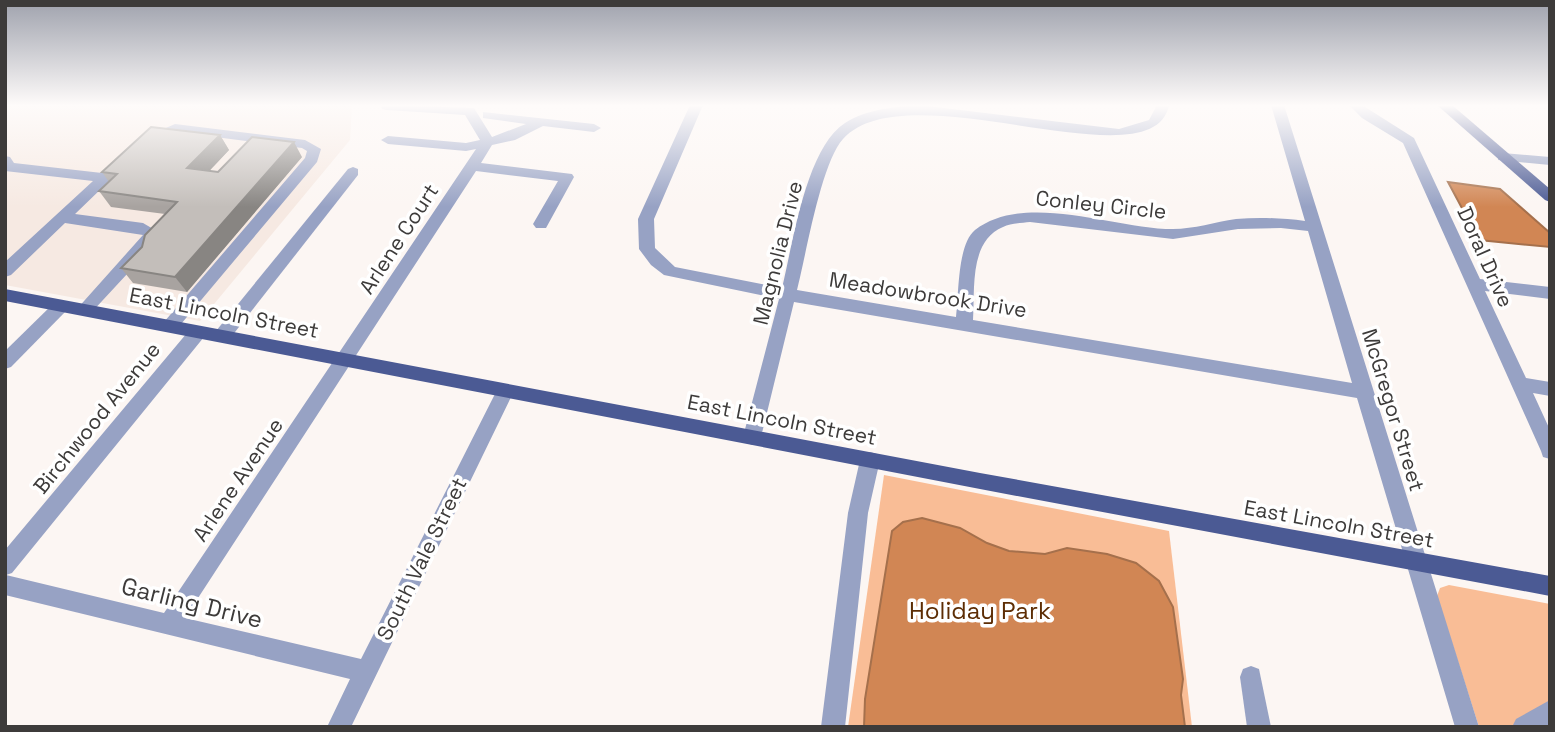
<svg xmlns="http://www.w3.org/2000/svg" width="1555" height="732" font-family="'Space Grotesk',sans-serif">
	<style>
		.built { fill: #f6e9e2 }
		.green { fill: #f9bd96 }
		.water { fill: #d18654; stroke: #a5704c; stroke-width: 2 }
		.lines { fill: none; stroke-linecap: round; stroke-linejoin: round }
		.minor { fill: #97a2c4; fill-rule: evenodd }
		.major { fill: #4b5a94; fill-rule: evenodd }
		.wall { fill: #a8a3a0 }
		.shaded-wall { fill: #888582 }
		.building { fill: #c3beba; stroke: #888582; stroke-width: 2 }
		.labels { text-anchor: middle; stroke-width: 7; stroke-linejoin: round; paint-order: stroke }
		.street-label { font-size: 21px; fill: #3d3b3a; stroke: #fff }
		.near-street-label { font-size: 24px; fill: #3d3b3a; stroke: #fff }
		.near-park-label { font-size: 24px; fill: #5d2d04; stroke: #fff }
	</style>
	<rect width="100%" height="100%" fill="#fcf6f3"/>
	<path class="built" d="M 5,105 L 352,105 L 350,140 L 200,321 L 5,285 Z"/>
	<g class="green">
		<path d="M 884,475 L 1169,531 L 1192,727 L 848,727 Z"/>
		<path d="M 1449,585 L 1550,604 L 1550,727 L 1479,727 L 1437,596 L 1440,588 Z"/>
	</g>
	<g class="water">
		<path d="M 1448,182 L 1500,189 L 1550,233 L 1550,247 L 1479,240 Z"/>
		<path d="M 922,518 L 960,528 L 987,543 L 1009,551 L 1045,554 L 1067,548 L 1107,554 L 1136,563 L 1159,581 L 1173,607 L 1183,679 L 1181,695 L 1185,727 L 864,727 L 865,699 L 892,531 L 903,522 Z"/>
	</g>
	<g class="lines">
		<g class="minor">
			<path d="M 381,105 L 474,108 L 492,137 L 526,124 L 483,118 L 483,112 L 594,124 L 601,128 L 594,132 L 543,126 L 515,140 L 492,145 L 481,163 L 572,174 L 574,177 L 546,228 L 536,228 L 533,224 L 558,181 L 476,171 L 185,618 L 361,659 L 499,386 L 511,386 L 514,391 L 351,727 L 327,727 L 350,679 L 5,595 L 5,550 L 192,327 L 204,327 L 206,332 L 204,337 L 12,573 L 6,575 L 164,613 L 476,149 L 466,151 L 388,144 L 381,140 L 388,136 L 466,143 L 480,140 L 465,115 L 387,110 L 382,109 Z"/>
			<path d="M 690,105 L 703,105 L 654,219 L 655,248 L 675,267 L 782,288 C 793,243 806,148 845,123 C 867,109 894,107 919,105 L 1119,129 L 1149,120 L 1157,105 L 1169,105 C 1153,187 907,68 843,139 C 821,163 806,255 797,290 L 956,317 C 959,295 957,245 975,230 C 1026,191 1114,229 1173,229 C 1194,229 1215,222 1236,219 C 1259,217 1282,218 1305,221 L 1271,105 L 1284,105 L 1479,727 L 1455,727 L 1357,398 L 794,302 L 761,437 L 759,442 L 752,445 L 745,442 L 743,437 L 779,299 L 664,275 L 651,265 L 639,249 L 638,219 ZM 1030,222 L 1173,239 L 1238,229 L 1281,228 L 1308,231 L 1352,383 L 973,320 C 975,289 969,241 1003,227 C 1011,223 1022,223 1030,222 Z"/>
			<path d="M 1349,105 L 1362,105 L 1414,138 L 1480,279 L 1550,287 L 1550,299 L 1485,291 L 1526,378 L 1550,382 L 1550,396 L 1533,393 L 1550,430 L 1550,459 L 1543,457 L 1541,451 L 1403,143 L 1362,118 Z"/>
			<path d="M 175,124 L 305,140 L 321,149 L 317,162 L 176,330 L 164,330 L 162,326 L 164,322 L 305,158 L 307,151 L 302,148 L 176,132 L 152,141 L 145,137 Z"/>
			<path d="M 1503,153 L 1550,157 L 1550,165 L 1498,160 L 1498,154 Z"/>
			<path d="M 5,156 L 10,157 L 14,163 L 102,173 L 123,157 L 130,161 L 75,214 L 143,223 L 160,233 L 153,246 L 90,314 L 78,314 L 76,310 L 143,235 L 65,223 L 11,275 L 5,277 L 5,262 L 93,181 L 5,171 Z"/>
			<path d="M 353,167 L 358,169 L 358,175 L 228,341 L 216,341 L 213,336 L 216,331 L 348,169 Z"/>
			<path d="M 61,300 L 69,306 L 67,310 L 11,367 L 5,369 L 5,351 L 55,302 Z"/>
			<path d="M 870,452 L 877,454 L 880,460 L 868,513 L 845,727 L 821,727 L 848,513 L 860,460 L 863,454 Z"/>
			<path d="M 1251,666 L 1259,669 L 1271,727 L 1247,727 L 1240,677 L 1243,669 Z"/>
			<path d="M 1550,700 L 1550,725 L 1512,727 L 1516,719 Z"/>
		</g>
		<g class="major">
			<path d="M 1437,105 L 1452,105 L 1550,189 L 1550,202 L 1545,200 Z"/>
			<path d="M 5,289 L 980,473 L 1550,576 L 1550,596 L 980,489 L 5,301 Z"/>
		</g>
	</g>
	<path class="wall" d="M 220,135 L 229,150 L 209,171 L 218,172 L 302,157 L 187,292 L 133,283 L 121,268 L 142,247 L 165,214 L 111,207 L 99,191 L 109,182 L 102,172 Z"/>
	<g class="shaded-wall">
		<path d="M 220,135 L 229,150 L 198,183 L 187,168 Z"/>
		<path d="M 294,142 L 302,157 L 187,292 L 175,277 Z"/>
	</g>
	<path class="building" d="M 151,127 L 220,135 L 187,168 L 218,172 L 252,137 L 294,142 L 175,277 L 121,268 L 142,247 L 145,235 L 177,202 L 99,191 L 117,174 L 102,172 Z"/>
	<linearGradient id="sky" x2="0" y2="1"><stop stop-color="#9fa2ad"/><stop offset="0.51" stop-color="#fefbfa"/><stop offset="1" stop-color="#fefbfa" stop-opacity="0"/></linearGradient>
	<rect width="1555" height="207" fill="url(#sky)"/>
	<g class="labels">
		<g class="street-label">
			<text transform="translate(1101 205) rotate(6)" y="7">Conley Circle</text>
			<text transform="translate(399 239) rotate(-57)" y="7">Arlene Court</text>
			<text transform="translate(778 253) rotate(-76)" y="7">Magnolia Drive</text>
			<text transform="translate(1485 257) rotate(66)" y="7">Doral Drive</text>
			<text transform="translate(928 295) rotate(9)" y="7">Meadowbrook Drive</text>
			<text transform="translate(224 313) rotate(11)" y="7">East Lincoln Street</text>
			<text transform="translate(1393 410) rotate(73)" y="7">McGregor Street</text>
			<text transform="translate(97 418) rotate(-51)" y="7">Birchwood Avenue</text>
			<text transform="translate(782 420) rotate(11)" y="7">East Lincoln Street</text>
			<text transform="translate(238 480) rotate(-56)" y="7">Arlene Avenue</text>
			<text transform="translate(1339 524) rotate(10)" y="7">East Lincoln Street</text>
			<text transform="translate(422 559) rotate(-64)" y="7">South Vale Street</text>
		</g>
		<g class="near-street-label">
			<text transform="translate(192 603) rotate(14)" y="8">Garling Drive</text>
		</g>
		<g class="near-park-label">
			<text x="980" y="619">Holiday Park</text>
		</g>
	</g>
	<rect width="1555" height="732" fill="none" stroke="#3d3b3a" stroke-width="14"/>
</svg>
